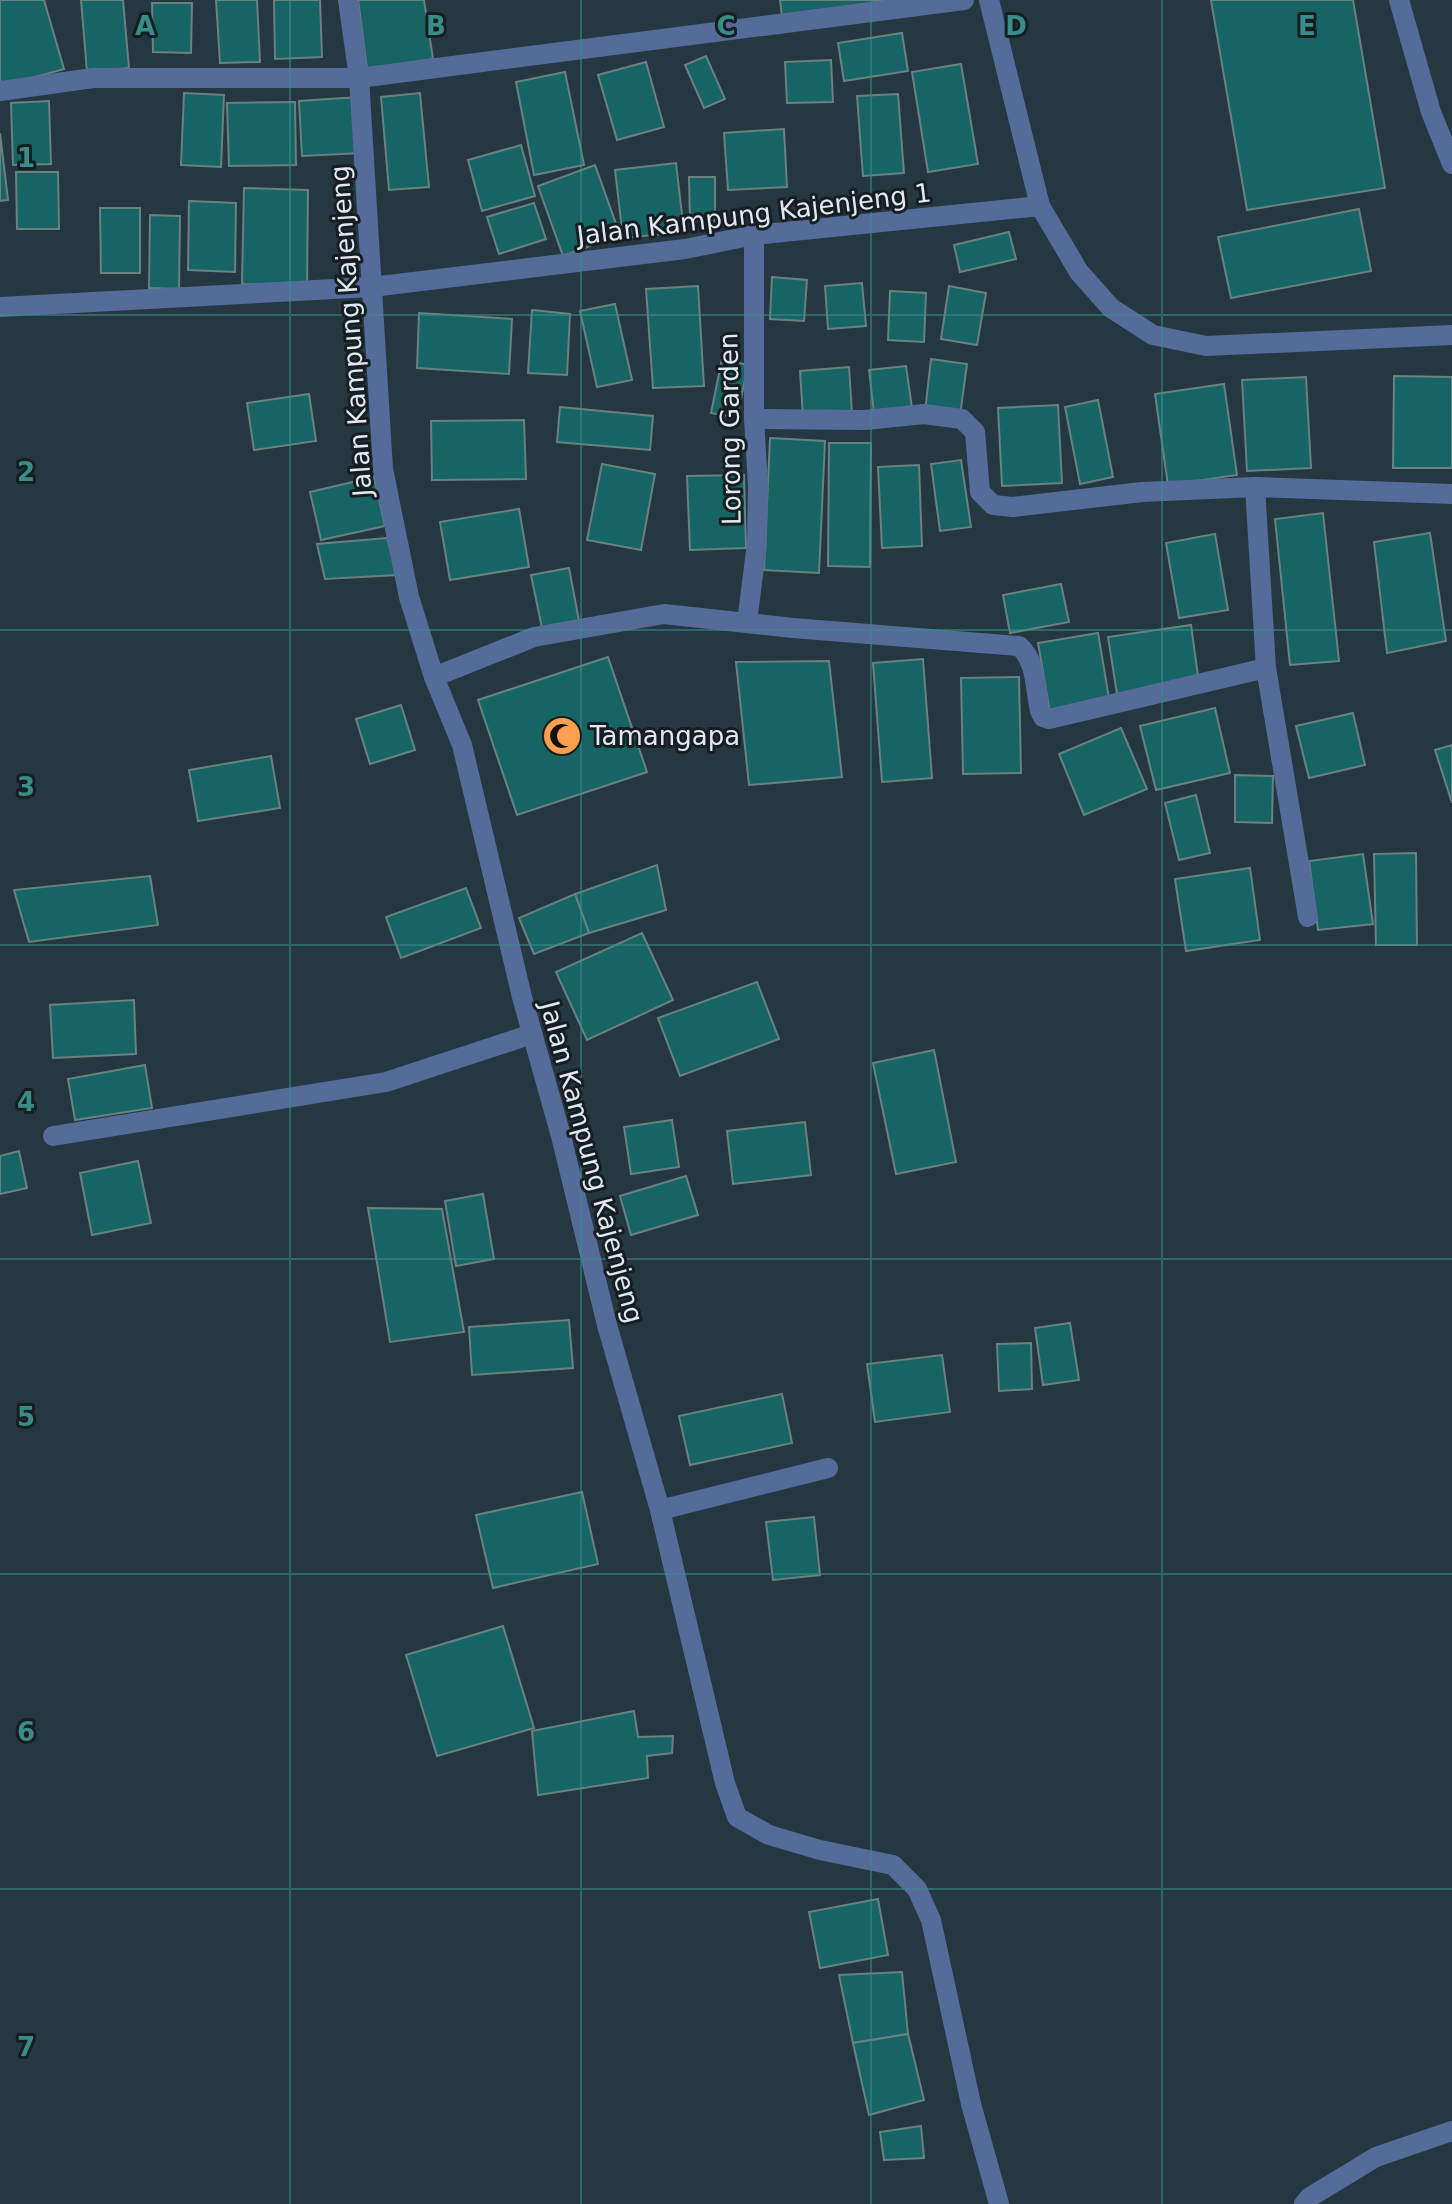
<svg xmlns="http://www.w3.org/2000/svg" width="1452" height="2204" font-family="'DejaVu Sans',sans-serif">
	<style>
		.building { fill: #176465; stroke: #688181; stroke-width: 2 }
		.lines { fill: none; stroke-linecap: round; stroke-linejoin: round }
		.minor { stroke: #556c9b; stroke-width: 20 }
		.grid { fill: none; stroke: #398d88; stroke-width: 2; stroke-opacity: 0.55 }
		.labels { text-anchor: middle; stroke-width: 6; stroke-linejoin: round; paint-order: stroke }
		.street-label { font-size: 26px; fill: #e0ebf1; stroke: #161e22 }
		.poi-label { font-size: 26px; fill: #e0ebf1; stroke: #161e22; text-anchor: start }
		.grid-label { font-size: 26px; text-anchor: middle; font-weight: bold; fill: #398d88; stroke: #161e22; stroke-width: 6; stroke-linejoin: round; paint-order: stroke }
	</style>
	<rect width="100%" height="100%" fill="#253841"/>
	<g class="building">
		<path d="M 0,0 L 44,0 L 64,69 L 0,87 Z"/>
		<path d="M 81,0 L 123,0 L 129,68 L 87,72 Z"/>
		<path d="M 216,0 L 257,0 L 260,62 L 220,63 Z"/>
		<path d="M 274,0 L 320,0 L 322,57 L 275,59 Z"/>
		<path d="M 358,0 L 424,0 L 433,59 L 367,69 Z"/>
		<path d="M 780,0 L 889,0 L 782,17 Z"/>
		<path d="M 1211,0 L 1353,0 L 1385,188 L 1247,210 Z"/>
		<path d="M 152,3 L 192,3 L 191,53 L 153,52 Z"/>
		<path d="M 902,33 L 908,71 L 844,81 L 838,43 Z"/>
		<path d="M 706,56 L 725,99 L 704,108 L 685,65 Z"/>
		<path d="M 831,60 L 833,102 L 787,103 L 785,62 Z"/>
		<path d="M 646,62 L 664,127 L 617,140 L 598,75 Z"/>
		<path d="M 961,64 L 978,164 L 928,172 L 912,72 Z"/>
		<path d="M 565,72 L 584,165 L 534,175 L 516,82 Z"/>
		<path d="M 184,93 L 224,95 L 221,167 L 181,165 Z"/>
		<path d="M 420,93 L 429,187 L 389,190 L 381,97 Z"/>
		<path d="M 898,94 L 904,173 L 863,176 L 857,96 Z"/>
		<path d="M 359,97 L 362,153 L 302,156 L 299,101 Z"/>
		<path d="M 49,101 L 51,164 L 13,165 L 11,103 Z"/>
		<path d="M 295,102 L 296,165 L 229,166 L 227,103 Z"/>
		<path d="M 784,129 L 787,187 L 728,190 L 724,133 Z"/>
		<path d="M 0,133 L 8,200 L 0,201 Z"/>
		<path d="M 521,145 L 535,196 L 482,211 L 468,160 Z"/>
		<path d="M 676,163 L 684,232 L 623,238 L 615,170 Z"/>
		<path d="M 595,165 L 620,235 L 563,256 L 538,186 Z"/>
		<path d="M 16,172 L 58,172 L 59,229 L 17,229 Z"/>
		<path d="M 689,177 L 715,177 L 715,221 L 690,221 Z"/>
		<path d="M 244,188 L 308,190 L 307,285 L 242,284 Z"/>
		<path d="M 189,201 L 236,203 L 235,272 L 188,270 Z"/>
		<path d="M 534,203 L 546,239 L 499,254 L 487,217 Z"/>
		<path d="M 100,208 L 140,208 L 140,273 L 101,273 Z"/>
		<path d="M 1359,209 L 1371,271 L 1231,298 L 1218,237 Z"/>
		<path d="M 150,215 L 180,216 L 179,289 L 149,288 Z"/>
		<path d="M 1009,232 L 1016,259 L 960,272 L 954,245 Z"/>
		<path d="M 772,277 L 807,280 L 804,321 L 770,319 Z"/>
		<path d="M 862,283 L 866,326 L 828,329 L 825,286 Z"/>
		<path d="M 698,286 L 704,386 L 653,388 L 646,289 Z"/>
		<path d="M 949,286 L 986,293 L 977,345 L 941,339 Z"/>
		<path d="M 890,291 L 926,293 L 924,342 L 888,340 Z"/>
		<path d="M 615,304 L 632,380 L 597,387 L 580,311 Z"/>
		<path d="M 532,310 L 570,314 L 567,375 L 528,373 Z"/>
		<path d="M 419,313 L 512,319 L 509,374 L 417,368 Z"/>
		<path d="M 722,359 L 748,365 L 737,418 L 711,413 Z"/>
		<path d="M 931,359 L 967,364 L 960,416 L 925,412 Z"/>
		<path d="M 906,366 L 912,408 L 874,413 L 869,370 Z"/>
		<path d="M 849,367 L 852,413 L 803,417 L 800,371 Z"/>
		<path d="M 1394,376 L 1452,377 L 1452,468 L 1393,468 Z"/>
		<path d="M 1306,377 L 1311,468 L 1247,471 L 1242,380 Z"/>
		<path d="M 1224,384 L 1237,475 L 1168,485 L 1155,394 Z"/>
		<path d="M 309,394 L 316,441 L 254,450 L 247,403 Z"/>
		<path d="M 1098,400 L 1113,477 L 1080,484 L 1065,407 Z"/>
		<path d="M 1058,405 L 1062,483 L 1002,486 L 998,408 Z"/>
		<path d="M 560,407 L 653,416 L 650,450 L 557,442 Z"/>
		<path d="M 524,420 L 526,479 L 432,480 L 431,421 Z"/>
		<path d="M 770,438 L 825,441 L 819,573 L 764,570 Z"/>
		<path d="M 829,443 L 871,443 L 870,567 L 828,566 Z"/>
		<path d="M 961,460 L 971,527 L 940,531 L 931,464 Z"/>
		<path d="M 602,464 L 655,474 L 641,550 L 587,540 Z"/>
		<path d="M 919,465 L 922,546 L 882,548 L 878,467 Z"/>
		<path d="M 744,475 L 746,548 L 690,550 L 687,476 Z"/>
		<path d="M 374,477 L 385,526 L 321,540 L 310,492 Z"/>
		<path d="M 519,509 L 529,567 L 450,580 L 440,522 Z"/>
		<path d="M 1323,513 L 1339,661 L 1290,665 L 1275,519 Z"/>
		<path d="M 1430,533 L 1446,641 L 1387,653 L 1374,542 Z"/>
		<path d="M 1215,534 L 1228,610 L 1179,618 L 1166,543 Z"/>
		<path d="M 387,538 L 397,575 L 325,579 L 317,544 Z"/>
		<path d="M 569,568 L 580,626 L 543,633 L 531,575 Z"/>
		<path d="M 1061,584 L 1069,622 L 1010,633 L 1003,595 Z"/>
		<path d="M 1191,625 L 1199,683 L 1117,694 L 1108,637 Z"/>
		<path d="M 1098,633 L 1110,704 L 1050,713 L 1038,643 Z"/>
		<path d="M 608,657 L 647,772 L 517,815 L 478,700 Z"/>
		<path d="M 923,659 L 932,778 L 882,782 L 873,663 Z"/>
		<path d="M 829,661 L 842,777 L 749,785 L 736,662 Z"/>
		<path d="M 1019,677 L 1021,773 L 963,774 L 961,678 Z"/>
		<path d="M 401,705 L 415,750 L 370,764 L 356,719 Z"/>
		<path d="M 1215,708 L 1230,773 L 1156,790 L 1140,726 Z"/>
		<path d="M 1353,713 L 1365,765 L 1309,778 L 1296,726 Z"/>
		<path d="M 1121,728 L 1147,789 L 1084,815 L 1059,754 Z"/>
		<path d="M 1452,745 L 1452,803 L 1435,750 Z"/>
		<path d="M 271,756 L 280,808 L 198,821 L 189,770 Z"/>
		<path d="M 1235,775 L 1273,776 L 1272,823 L 1235,822 Z"/>
		<path d="M 1196,795 L 1210,853 L 1179,860 L 1165,803 Z"/>
		<path d="M 1416,853 L 1417,945 L 1376,945 L 1374,854 Z"/>
		<path d="M 1363,854 L 1373,924 L 1318,930 L 1309,861 Z"/>
		<path d="M 657,865 L 666,910 L 589,933 L 575,894 Z"/>
		<path d="M 1250,868 L 1260,940 L 1186,951 L 1175,879 Z"/>
		<path d="M 150,876 L 158,925 L 29,942 L 14,890 Z"/>
		<path d="M 466,888 L 481,928 L 401,958 L 386,917 Z"/>
		<path d="M 575,894 L 589,933 L 534,954 L 519,918 Z"/>
		<path d="M 642,933 L 673,1000 L 587,1040 L 556,972 Z"/>
		<path d="M 757,982 L 779,1039 L 680,1076 L 658,1018 Z"/>
		<path d="M 134,1000 L 136,1054 L 53,1058 L 50,1005 Z"/>
		<path d="M 934,1050 L 956,1162 L 896,1174 L 873,1063 Z"/>
		<path d="M 145,1065 L 152,1108 L 75,1120 L 68,1079 Z"/>
		<path d="M 672,1120 L 679,1167 L 631,1174 L 624,1127 Z"/>
		<path d="M 805,1122 L 811,1175 L 733,1184 L 727,1131 Z"/>
		<path d="M 19,1151 L 27,1188 L 0,1194 L 0,1156 Z"/>
		<path d="M 138,1161 L 151,1223 L 92,1235 L 80,1173 Z"/>
		<path d="M 686,1176 L 698,1215 L 631,1235 L 620,1196 Z"/>
		<path d="M 483,1194 L 494,1259 L 456,1266 L 445,1201 Z"/>
		<path d="M 368,1208 L 442,1209 L 464,1332 L 390,1342 Z"/>
		<path d="M 569,1320 L 573,1368 L 472,1375 L 469,1327 Z"/>
		<path d="M 1070,1323 L 1079,1380 L 1043,1385 L 1035,1328 Z"/>
		<path d="M 1031,1343 L 1032,1389 L 999,1391 L 997,1344 Z"/>
		<path d="M 942,1355 L 950,1412 L 875,1422 L 867,1364 Z"/>
		<path d="M 782,1394 L 792,1443 L 690,1465 L 679,1416 Z"/>
		<path d="M 582,1492 L 598,1564 L 493,1588 L 476,1515 Z"/>
		<path d="M 814,1517 L 820,1575 L 773,1580 L 766,1522 Z"/>
		<path d="M 503,1626 L 534,1728 L 437,1756 L 406,1655 Z"/>
		<path d="M 634,1711 L 638,1737 L 673,1736 L 672,1753 L 647,1756 L 648,1778 L 538,1795 L 532,1731 Z"/>
		<path d="M 878,1899 L 888,1955 L 820,1968 L 809,1912 Z"/>
		<path d="M 902,1972 L 908,2034 L 853,2043 L 839,1975 Z"/>
		<path d="M 908,2034 L 924,2100 L 869,2115 L 853,2043 Z"/>
		<path d="M 921,2126 L 924,2158 L 884,2160 L 880,2132 Z"/>
	</g>
	<g class="lines">
		<g class="minor">
			<path d="M 348,0 L 359,78 L 383,469 L 409,597 L 434,677 L 462,745 L 522,997 L 561,1136 L 607,1325 L 660,1510 L 725,1783 L 737,1817 L 769,1835 L 820,1850 L 893,1865 L 917,1889 L 931,1920 L 971,2104 L 999,2204"/>
			<path d="M 989,0 L 1040,206 L 1079,272 L 1111,308 L 1153,335 L 1206,346 L 1452,335"/>
			<path d="M 1399,0 L 1431,112 L 1452,164"/>
			<path d="M 0,91 L 93,78 L 359,78 L 964,0"/>
			<path d="M 0,307 L 372,287 L 685,249 L 754,235 L 1040,206"/>
			<path d="M 754,419 L 865,420 L 924,414 L 962,419 L 975,432 L 980,492 L 993,505 L 1013,507 L 1142,492 L 1255,487"/>
			<path d="M 747,622 L 757,543 L 758,486 L 754,419 L 754,235"/>
			<path d="M 434,677 L 534,637 L 664,614 L 793,628 L 1019,646 C 1037,661 1035,690 1040,711 L 1043,717 L 1049,719 L 1266,668"/>
			<path d="M 1308,917 L 1266,668 L 1255,487 L 1452,494"/>
			<path d="M 53,1136 L 386,1082 L 532,1034"/>
			<path d="M 660,1510 L 828,1468"/>
			<path d="M 1304,2204 L 1310,2197 L 1376,2157 L 1452,2131"/>
		</g>
	</g>
	<path class="grid" d="M 290,0 L 290,2204M 581,0 L 581,2204M 871,0 L 871,2204M 1162,0 L 1162,2204M 0,315 L 1452,315M 0,630 L 1452,630M 0,945 L 1452,945M 0,1259 L 1452,1259M 0,1574 L 1452,1574M 0,1889 L 1452,1889"/>
	<defs>
		<symbol id="mosque-disc" viewBox="-11 -11 22 22"><circle r="9.5" fill="#fa9f4f" stroke="#161e22"/><path d="M3.5-4.9A6 6 0 1 0 3.5 4.9A5 5 0 1 1 3.5-4.9Z" fill="#111"/></symbol>
	</defs>
	<g fill-rule="evenodd">
		<use href="#mosque-disc" x="540" y="714" width="44" height="44"/>
	</g>
	<g class="labels">
		<g class="street-label">
			<text transform="translate(754 214) rotate(-7)" y="9">Jalan Kampung Kajenjeng 1</text>
			<text transform="translate(351 331) rotate(-94)" y="9">Jalan Kampung Kajenjeng</text>
			<text transform="translate(730 429) rotate(-91)" y="9">Lorong Garden</text>
			<text transform="translate(592 1162) rotate(75)" y="9">Jalan Kampung Kajenjeng</text>
		</g>
		<g class="poi-label">
			<text x="590" y="745">Tamangapa</text>
		</g>
	</g>
	<g class="grid-label">
		<text x="145" y="35">A</text>
		<text x="436" y="35">B</text>
		<text x="726" y="35">C</text>
		<text x="1016" y="35">D</text>
		<text x="1307" y="35">E</text>
		<text x="26" y="167">1</text>
		<text x="26" y="481">2</text>
		<text x="26" y="796">3</text>
		<text x="26" y="1111">4</text>
		<text x="26" y="1426">5</text>
		<text x="26" y="1741">6</text>
		<text x="26" y="2056">7</text>
	</g>
</svg>
